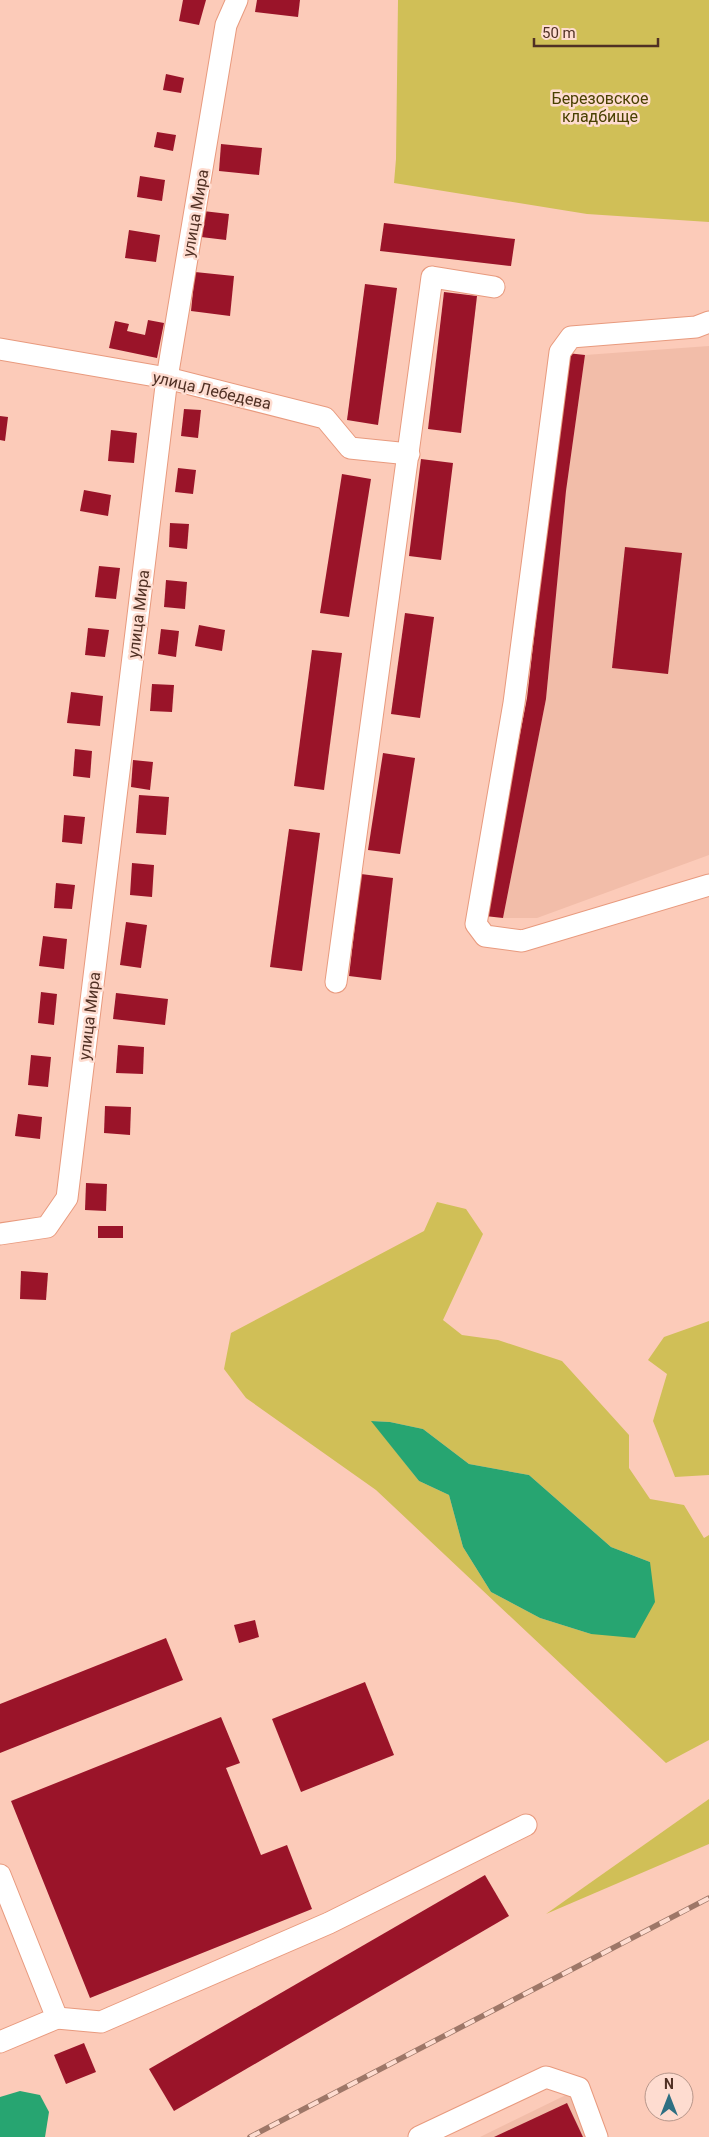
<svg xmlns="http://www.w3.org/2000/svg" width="709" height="2137" font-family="Roboto,sans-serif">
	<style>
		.built { fill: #f2bda9 }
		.green { fill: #d0bf57; fill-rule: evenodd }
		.water { fill: #27a571 }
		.building { fill: #9a1429 }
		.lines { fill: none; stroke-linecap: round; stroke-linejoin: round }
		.minor-casing { stroke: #e89a7e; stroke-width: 23 }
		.minor { stroke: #fff; stroke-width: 21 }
		.rail-casing { stroke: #9e7768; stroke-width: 5.5 }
		.rail { stroke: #fedcd0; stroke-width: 4; stroke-dasharray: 11; stroke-linecap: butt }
		.labels { text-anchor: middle; stroke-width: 5; stroke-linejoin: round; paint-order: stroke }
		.park-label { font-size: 16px; fill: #494000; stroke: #fedcd0 }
		.street-label { font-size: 16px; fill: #503024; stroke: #fedcd0 }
	</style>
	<rect width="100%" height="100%" fill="#fccbb9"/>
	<g class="built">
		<path d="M 709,346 L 709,855 L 537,918 L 503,918 L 546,699 L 566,491 L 585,355 Z"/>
		<path d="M 570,2093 L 587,2137 L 480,2137 Z"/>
	</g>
	<g class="green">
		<path d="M 398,0 L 709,0 L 709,222 L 587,214 L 394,183 L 396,159 Z"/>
		<path d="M 437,1202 L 466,1209 L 483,1234 L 443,1320 L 462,1335 L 498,1340 L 562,1361 L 629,1435 L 629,1468 L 650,1499 L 684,1505 L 704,1538 L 709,1535 L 709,1740 L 666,1763 L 376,1490 L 246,1398 L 224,1369 L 231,1333 L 424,1231 ZM 372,1421 L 390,1422 L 423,1429 L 469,1464 L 529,1475 L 611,1547 L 650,1562 L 591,1634 L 540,1618 L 491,1592 L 463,1547 L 449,1495 L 419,1481 Z"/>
		<path d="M 709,1321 L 709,1475 L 675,1477 L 653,1421 L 667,1374 L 648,1360 L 664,1337 Z"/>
		<path d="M 709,1799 L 709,1844 L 546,1914 Z"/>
	</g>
	<g class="water">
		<path d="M 371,1421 L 390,1422 L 423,1429 L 469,1464 L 529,1475 L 611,1547 L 650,1562 L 655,1602 L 635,1638 L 591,1634 L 540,1618 L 491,1592 L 463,1547 L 449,1495 L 419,1481 Z"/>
		<path d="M 20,2091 L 40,2095 L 49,2112 L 45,2137 L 0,2137 L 0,2097 Z"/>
	</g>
	<g class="building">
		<path d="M 183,0 L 206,0 L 199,25 L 179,21 Z"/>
		<path d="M 257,0 L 300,0 L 298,17 L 255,12 Z"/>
		<path d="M 166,74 L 184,78 L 181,93 L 163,90 Z"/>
		<path d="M 157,132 L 176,135 L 173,151 L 154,147 Z"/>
		<path d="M 221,144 L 262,148 L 259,175 L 219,171 Z"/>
		<path d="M 140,176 L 165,180 L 162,201 L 137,197 Z"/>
		<path d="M 203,211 L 229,214 L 226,240 L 201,237 Z"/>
		<path d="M 384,223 L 515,239 L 511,266 L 380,251 Z"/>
		<path d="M 129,230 L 160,235 L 156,262 L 125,258 Z"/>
		<path d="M 195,272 L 234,276 L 230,316 L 191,311 Z"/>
		<path d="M 365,284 L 397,288 L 378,425 L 347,420 Z"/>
		<path d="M 444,292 L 477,296 L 461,433 L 428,429 Z"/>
		<path d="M 148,320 L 164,323 L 157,358 L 109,348 L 115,321 L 129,324 L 127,331 L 145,335 Z"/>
		<path d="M 567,353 L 585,355 L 566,491 L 546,699 L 503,918 L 485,916 L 527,698 Z"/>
		<path d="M 184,409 L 201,410 L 198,438 L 181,436 Z"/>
		<path d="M 0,416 L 8,417 L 5,441 L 0,440 Z"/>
		<path d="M 111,430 L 137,433 L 134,463 L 108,461 Z"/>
		<path d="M 421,459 L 453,463 L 441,560 L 409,556 Z"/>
		<path d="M 178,468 L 196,470 L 193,494 L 175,492 Z"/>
		<path d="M 342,474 L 371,479 L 349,617 L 320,613 Z"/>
		<path d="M 84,490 L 111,495 L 108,516 L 80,511 Z"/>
		<path d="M 170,523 L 189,524 L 187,549 L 169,547 Z"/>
		<path d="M 625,547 L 682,553 L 668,674 L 612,668 Z"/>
		<path d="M 99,566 L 120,568 L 116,599 L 95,597 Z"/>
		<path d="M 166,580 L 187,582 L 185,609 L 164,607 Z"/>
		<path d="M 405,613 L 434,617 L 420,718 L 391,714 Z"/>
		<path d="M 199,625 L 225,630 L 222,651 L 195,646 Z"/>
		<path d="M 88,628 L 109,630 L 105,657 L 85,655 Z"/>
		<path d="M 161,629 L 179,631 L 176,657 L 158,654 Z"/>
		<path d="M 312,650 L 342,653 L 324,790 L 294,786 Z"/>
		<path d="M 152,684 L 174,685 L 172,712 L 150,711 Z"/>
		<path d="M 71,692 L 103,696 L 100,726 L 67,723 Z"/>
		<path d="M 75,749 L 92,751 L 90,778 L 73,776 Z"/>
		<path d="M 383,753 L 415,758 L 400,854 L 368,850 Z"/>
		<path d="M 133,760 L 153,762 L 150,790 L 131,787 Z"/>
		<path d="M 139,795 L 169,797 L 166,835 L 136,833 Z"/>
		<path d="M 64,815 L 85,817 L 82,844 L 62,842 Z"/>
		<path d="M 289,829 L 320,833 L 302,971 L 270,967 Z"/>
		<path d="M 132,863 L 154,865 L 152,897 L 130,895 Z"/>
		<path d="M 361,874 L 393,878 L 381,980 L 349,976 Z"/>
		<path d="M 56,883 L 75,885 L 72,909 L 54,908 Z"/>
		<path d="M 126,922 L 147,925 L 141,968 L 120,965 Z"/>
		<path d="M 43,936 L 67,939 L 64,969 L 39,966 Z"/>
		<path d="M 41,992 L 57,994 L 54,1025 L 38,1023 Z"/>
		<path d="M 116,993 L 168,999 L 165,1025 L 113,1019 Z"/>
		<path d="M 118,1045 L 144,1047 L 143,1074 L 116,1073 Z"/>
		<path d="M 31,1055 L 51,1057 L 48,1087 L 28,1085 Z"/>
		<path d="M 105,1106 L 131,1107 L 130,1135 L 104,1133 Z"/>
		<path d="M 18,1114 L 42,1117 L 40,1139 L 15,1136 Z"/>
		<path d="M 86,1183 L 107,1184 L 106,1211 L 85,1210 Z"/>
		<rect x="98" y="1226" width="25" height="12"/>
		<path d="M 21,1271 L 48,1273 L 46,1300 L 20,1299 Z"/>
		<path d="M 255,1620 L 259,1637 L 239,1643 L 234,1625 Z"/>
		<path d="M 166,1638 L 183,1680 L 0,1753 L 0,1704 Z"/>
		<path d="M 365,1682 L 394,1755 L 301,1792 L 272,1719 Z"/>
		<path d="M 221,1717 L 240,1763 L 226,1768 L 261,1855 L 287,1845 L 312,1909 L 90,1998 L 11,1801 Z"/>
		<path d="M 485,1875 L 509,1916 L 174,2111 L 149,2069 Z"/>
		<path d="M 84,2043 L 96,2072 L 66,2084 L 54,2055 Z"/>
		<path d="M 567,2103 L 583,2137 L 494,2137 Z"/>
	</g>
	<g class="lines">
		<defs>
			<g id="minor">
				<path d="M 709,322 L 696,327 L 571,337 L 560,352 L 514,703 L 476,924 L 485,936 L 522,941 L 709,885"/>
				<path d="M 0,349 L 167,378 L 325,418 L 350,448 L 409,454"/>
				<path d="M 336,982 L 432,277 L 494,287"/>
				<path d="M 0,1234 L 47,1227 L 67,1198 L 167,378 L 226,25 L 237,0"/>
				<path d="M 0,1875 L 57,2018 L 0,2042"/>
				<path d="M 57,2018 L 101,2022 L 329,1923 L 526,1825"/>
				<path d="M 419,2137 L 546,2077 L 579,2088 L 597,2137"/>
			</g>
		</defs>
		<use href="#minor" class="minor-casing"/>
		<use href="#minor" class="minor"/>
		<defs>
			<path id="rail" d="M 250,2137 L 709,1898"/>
		</defs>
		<use href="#rail" class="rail-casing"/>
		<use href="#rail" class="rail"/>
	</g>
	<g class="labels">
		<g class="park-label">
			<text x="600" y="104">Березовское<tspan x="600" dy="18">кладбище</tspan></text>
		</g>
		<g class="street-label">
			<text transform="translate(195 213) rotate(-80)" y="6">улица Мира</text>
			<text transform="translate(212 390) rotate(13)" y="6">улица Лебедева</text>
			<text transform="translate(138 614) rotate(-83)" y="6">улица Мира</text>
			<text transform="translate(89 1016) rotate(-83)" y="6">улица Мира</text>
		</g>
	</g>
	<g transform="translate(669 2097)"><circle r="24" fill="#fedcd0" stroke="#b8978b"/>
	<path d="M0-4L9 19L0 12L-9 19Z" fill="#2e6f82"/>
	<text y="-8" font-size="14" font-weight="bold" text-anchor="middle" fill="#503024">N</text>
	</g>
	<path d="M534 38v8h124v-8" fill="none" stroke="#503024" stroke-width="2.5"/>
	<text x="542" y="38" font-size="15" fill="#503024" stroke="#fedcd0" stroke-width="4" paint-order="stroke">50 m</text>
</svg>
